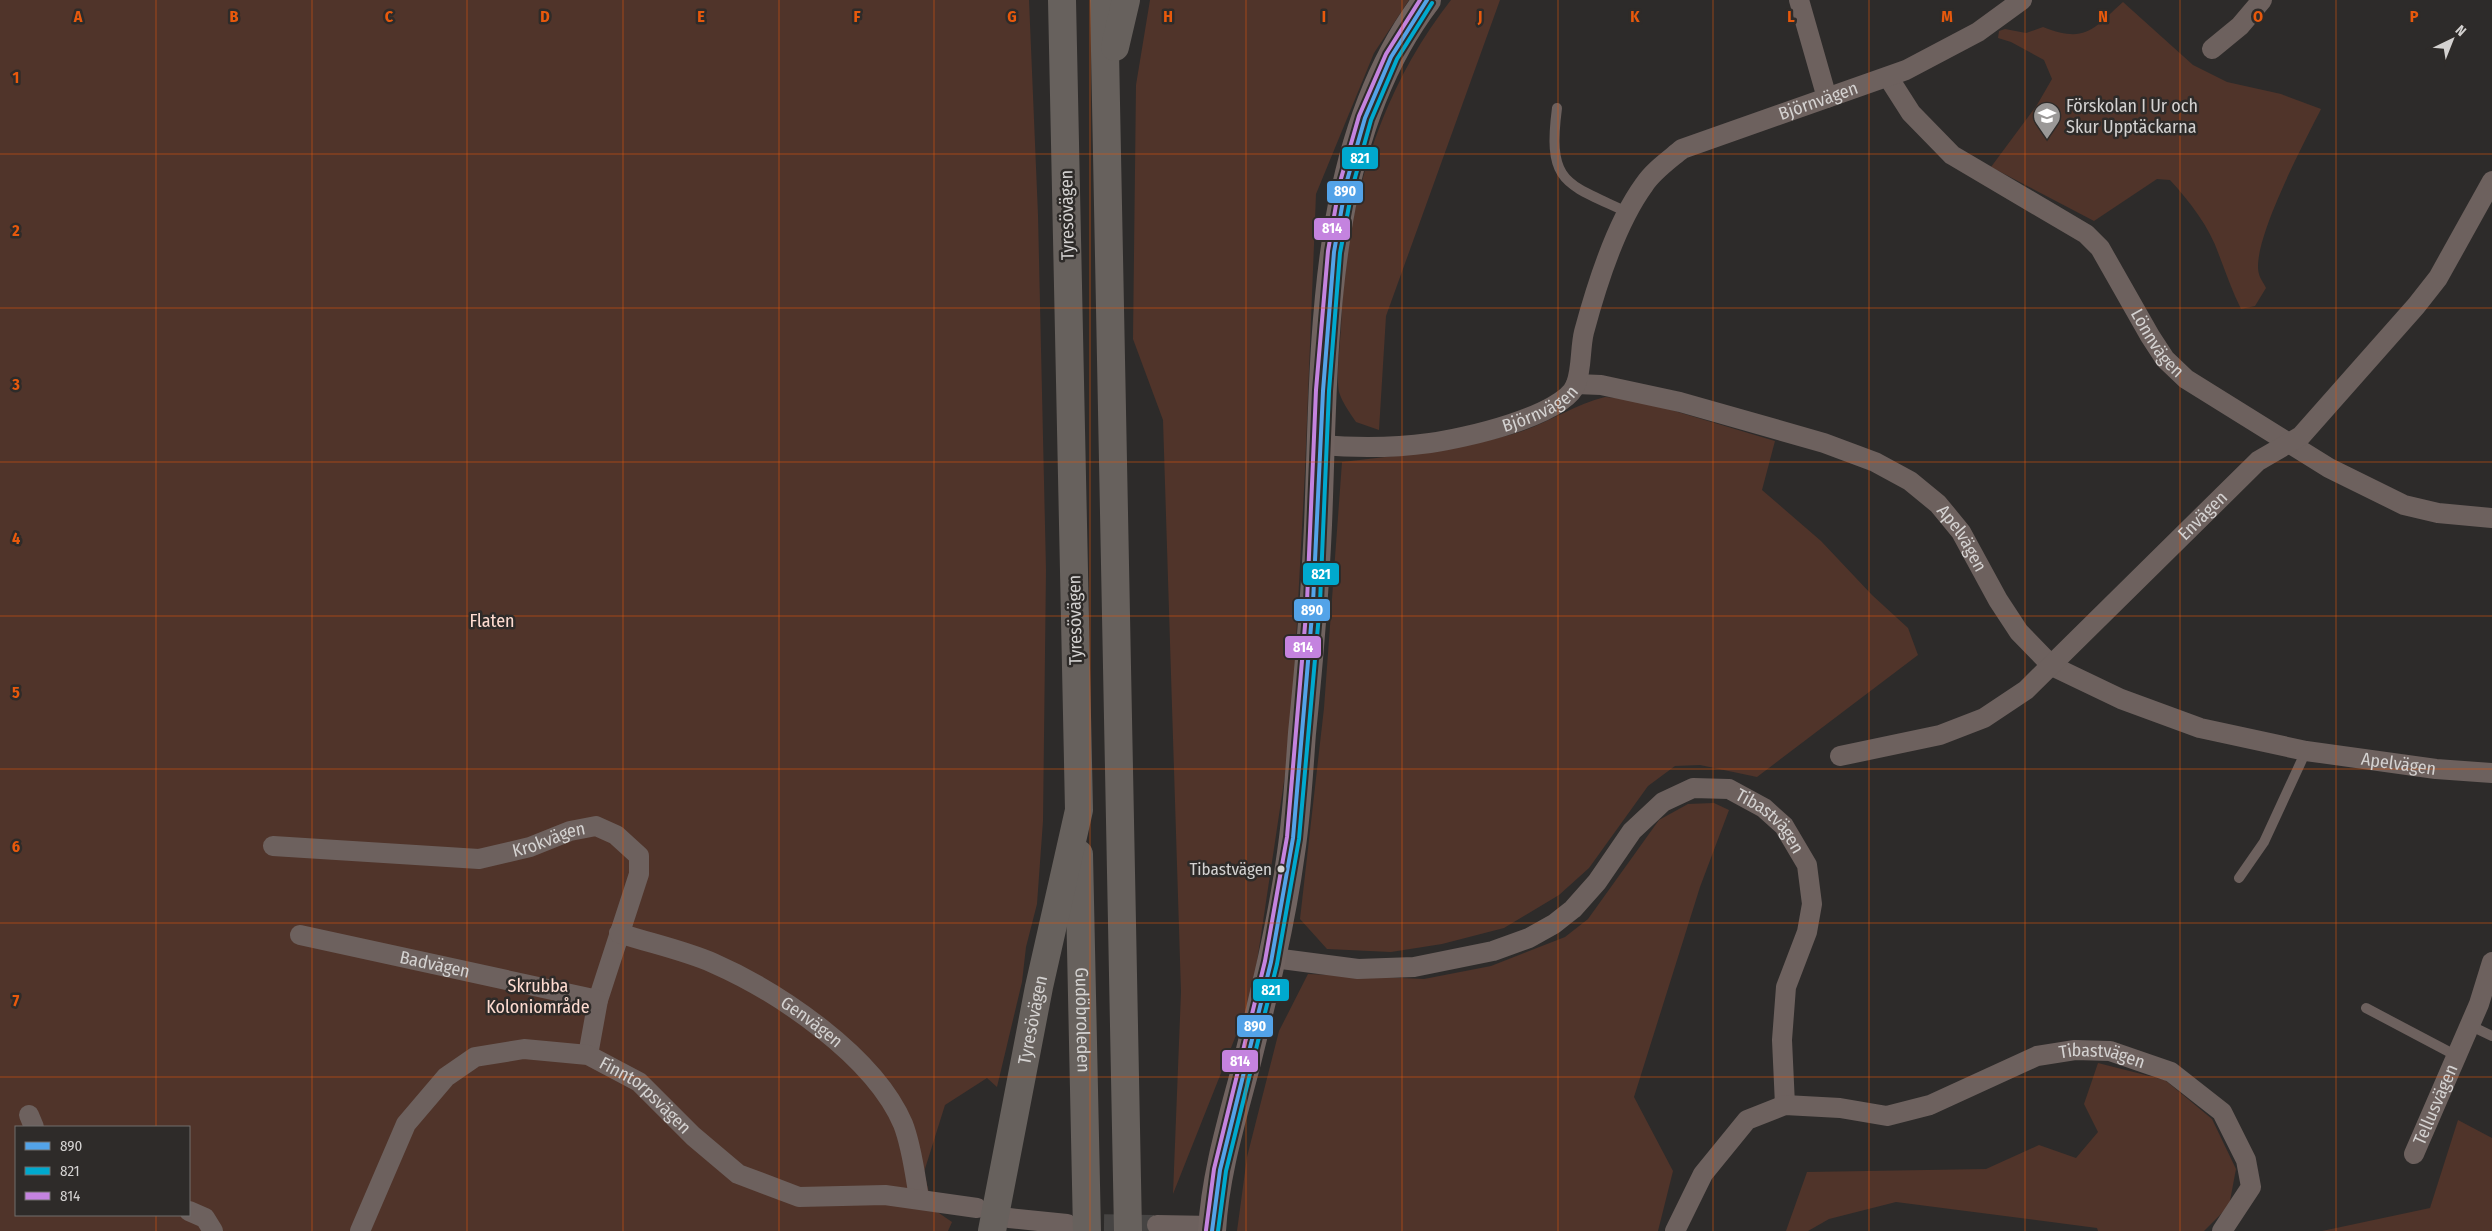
<svg xmlns="http://www.w3.org/2000/svg" width="2492" height="1231" font-family="'Fira Sans Condensed',sans-serif">
	<style>
		.green { fill: #50342a; fill-rule: evenodd }
		.lines { fill: none; stroke-linecap: round; stroke-linejoin: round }
		.street-tunnel { stroke: #464443; stroke-width: 20; stroke-dasharray: 20 10; stroke-linecap: butt }
		.lane { stroke: #6d615e; stroke-width: 10 }
		.street { stroke: #6d615e; stroke-width: 20 }
		.secondary { stroke: #706360; stroke-width: 28 }
		.highway { stroke: #67615d; stroke-width: 28 }
		.bus-1-casing { stroke: #2e2b29; stroke-width: 8 }
		.bus-2-casing { stroke: #2e2b29; stroke-width: 8 }
		.bus-3-casing { stroke: #2e2b29; stroke-width: 8 }
		.bus-1 { stroke: #53a3e8; stroke-width: 4 }
		.bus-2 { stroke: #00a9ce; stroke-width: 4 }
		.bus-3 { stroke: #c483df; stroke-width: 4 }
		.grid { fill: none; stroke: #e8590c; stroke-width: 1; stroke-opacity: 0.55 }
		.bus-dot { fill: #d4d2d1; stroke: #2e2b29; stroke-width: 2 }
		.labels { text-anchor: middle; stroke-width: 5; stroke-linejoin: round; paint-order: stroke }
		.bus-label { font-size: 17px; fill: #d4d2d1; stroke: #2e2b29; text-anchor: end }
		.street-label { font-size: 18px; fill: #d4d2d1; stroke: #2e2b29 }
		.poi-label { font-size: 18px; fill: #d4d2d1; stroke: #2e2b29; text-anchor: start }
		.park-label { font-size: 18px; fill: #fedcd1; stroke: #2e2b29 }
		.grid-label { font-size: 16px; text-anchor: middle; font-weight: bold; fill: #e8590c; stroke: #2e2b29; stroke-width: 5; stroke-linejoin: round; paint-order: stroke }
		.line-badge { stroke: #2e2b29; stroke-width: 2 }
		.badge-label { font-size: 14px; text-anchor: middle; font-weight: bold; fill: #fff }
	</style>
	<rect width="100%" height="100%" fill="#2d2b2a"/>
	<g class="green">
		<path d="M 0,0 L 1029,0 L 1038,215 L 1046,570 L 1043,821 L 1037,904 L 1026,947 L 1022,982 L 997,1087 L 987,1078 L 945,1105 L 924,1172 L 933,1209 L 952,1222 L 948,1231 L 0,1231 ZM 16,1127 L 189,1127 L 189,1215 L 16,1215 Z"/>
		<path d="M 1150,0 L 1409,0 L 1374,53 L 1316,194 L 1305,471 L 1291,735 L 1252,995 L 1173,1194 L 1181,992 L 1163,420 L 1133,339 L 1136,85 Z"/>
		<path d="M 1451,0 L 1500,0 L 1386,316 L 1379,430 L 1356,422 C 1350,413 1342,402 1339,392 C 1336,378 1340,344 1341,328 C 1345,210 1377,94 1451,0 Z"/>
		<path d="M 2123,2 L 2193,65 L 2227,82 L 2281,94 L 2321,109 C 2306,139 2250,244 2259,274 C 2260,279 2264,283 2266,288 L 2255,306 L 2241,309 C 2232,291 2226,273 2219,255 C 2209,226 2190,202 2170,180 L 2157,179 L 2094,221 L 1991,167 L 2037,105 L 2052,79 L 2044,60 L 2011,42 L 1998,38 L 1999,31 L 2005,29 L 2026,33 L 2043,27 C 2086,44 2093,29 2123,2 Z"/>
		<path d="M 1605,397 L 1638,400 L 1775,441 L 1762,490 L 1821,541 L 1872,595 L 1908,628 L 1918,655 L 1757,777 L 1700,765 L 1675,766 L 1648,786 L 1589,868 L 1559,895 L 1504,928 L 1442,944 L 1391,952 L 1327,949 L 1300,919 L 1324,708 L 1342,462 C 1400,455 1457,450 1513,434 C 1545,425 1573,405 1605,397 Z"/>
		<path d="M 1714,803 L 1729,810 L 1700,887 L 1634,1097 L 1673,1171 L 1658,1231 L 1237,1231 L 1247,1157 L 1279,1031 L 1308,974 L 1424,979 L 1491,966 L 1565,937 L 1588,919 L 1659,820 L 1688,804 Z"/>
		<path d="M 2098,1063 L 2165,1080 L 2212,1119 L 2236,1169 L 2229,1206 L 2204,1231 L 2098,1231 L 2097,1228 L 1896,1202 L 1829,1219 L 1808,1231 L 1786,1231 L 1807,1172 L 1986,1169 L 2039,1145 L 2076,1158 L 2098,1132 L 2084,1104 Z"/>
		<path d="M 2458,1120 L 2492,1138 L 2492,1231 L 2322,1231 L 2430,1208 Z"/>
	</g>
	<g class="lines">
		<path class="street-tunnel" d="M 1074,1224 L 1157,1225"/>
		<g class="lane">
			<path d="M 1557,108 C 1547,185 1566,183 1629,213"/>
			<path d="M 2239,878 L 2264,842 L 2306,751"/>
			<path d="M 2366,1008 L 2455,1055"/>
			<path d="M 2469,1025 L 2492,1036"/>
		</g>
		<g class="street">
			<path d="M 1799,0 L 1827,98"/>
			<path d="M 2212,49 L 2240,26 L 2262,0"/>
			<path id="s1" d="M 1888,77 L 1911,113 L 1952,155 L 2086,234 L 2100,248 L 2150,336 L 2165,359 L 2186,379 L 2329,468 L 2404,505 L 2438,513 L 2492,518"/>
			<path id="s2" d="M 1576,384 L 1601,385 L 1680,402 L 1824,443 L 1875,462 L 1910,481 L 1938,504 L 1961,532 L 1998,600 L 2019,632 L 2052,666 L 2121,699 L 2200,728 L 2306,751 L 2436,769 L 2492,773"/>
			<path id="s3" d="M 1320,445 C 1355,448 1394,448 1430,443 C 1461,439 1565,416 1576,384 C 1582,368 1580,348 1584,332 C 1596,287 1617,222 1644,185 C 1653,171 1669,160 1682,149 L 1906,70 L 1978,32 L 2022,0"/>
			<path id="s4" d="M 1840,756 L 1940,735 L 1984,718 L 2026,690 L 2258,461 L 2301,436 L 2416,306 L 2438,278 L 2492,181"/>
			<path id="s5" d="M 273,846 L 479,859 L 530,847 L 570,831 L 596,826 L 616,835 L 639,856 L 639,874 L 598,1000 L 588,1055"/>
			<path id="s6" d="M 619,933 C 649,943 683,950 713,963 C 779,992 874,1056 903,1124 C 912,1147 915,1175 919,1198"/>
			<path id="s7" d="M 300,935 L 598,1000"/>
			<path id="s8" d="M 1274,958 L 1358,969 L 1414,967 L 1493,951 L 1529,938 L 1554,924 L 1573,909 L 1597,882 L 1632,831 L 1663,802 L 1693,788 L 1729,789 L 1764,808 L 1784,826 L 1807,865 L 1812,904 L 1807,932 L 1786,987 L 1782,1040 L 1785,1105"/>
			<path d="M 29,1115 L 34,1127"/>
			<path id="s9" d="M 2414,1154 L 2479,1004 L 2492,962"/>
			<path d="M 189,1211 L 205,1218 L 213,1231"/>
			<path d="M 1009,1218 L 1067,1224"/>
			<path d="M 1157,1225 L 1213,1226"/>
			<path id="s10" d="M 360,1231 L 406,1124 L 446,1077 L 475,1057 L 524,1049 L 588,1055 L 639,1082 L 693,1136 L 738,1174 L 799,1197 L 885,1195 L 977,1208"/>
			<path id="s11" d="M 1675,1231 L 1703,1174 L 1747,1120 L 1785,1105 L 1840,1108 L 1887,1116 L 1930,1105 L 2037,1056 L 2075,1050 L 2110,1051 L 2171,1072 L 2222,1112 L 2246,1160 L 2251,1187 L 2222,1231"/>
		</g>
		<path class="secondary" d="M 1212,1231 C 1215,1176 1231,1123 1245,1070 C 1263,998 1281,927 1291,853 C 1297,813 1299,773 1302,733 C 1309,664 1315,594 1318,525 C 1325,353 1318,143 1427,0"/>
		<g class="highway">
			<path d="M 1104,0 L 1128,1231"/>
			<path d="M 1115,47 L 1126,0"/>
			<path id="s12" d="M 1079,854 L 1087,1231"/>
			<path id="s13" d="M 992,1231 L 1039,987 L 1079,810 L 1062,0"/>
		</g>
		<defs>
			<path id="bus-1" d="M 1212,1231 L 1220,1170 L 1271,962 L 1293,838 L 1313,603 L 1323,391 L 1334,252 L 1346,184 L 1365,118 L 1391,57 L 1427,0"/>
			<path id="bus-2" d="M 1218,1231 L 1226,1171 L 1277,964 L 1299,839 L 1320,603 L 1329,391 L 1340,253 L 1353,185 L 1371,120 L 1397,59 L 1432,3"/>
			<path id="bus-3" d="M 1206,1230 L 1214,1169 L 1265,961 L 1287,837 L 1307,602 L 1316,390 L 1328,251 L 1340,182 L 1359,116 L 1386,54 L 1420,0"/>
		</defs>
		<use href="#bus-1" class="bus-1-casing"/>
		<use href="#bus-2" class="bus-2-casing"/>
		<use href="#bus-3" class="bus-3-casing"/>
		<use href="#bus-1" class="bus-1"/>
		<use href="#bus-2" class="bus-2"/>
		<use href="#bus-3" class="bus-3"/>
	</g>
	<path class="grid" d="M 156,0 L 156,1127M 312,0 L 312,1231M 467,0 L 467,1231M 623,0 L 623,1231M 779,0 L 779,1231M 934,0 L 934,1231M 1090,0 L 1090,1231M 1246,0 L 1246,1231M 1402,0 L 1402,1231M 1558,0 L 1558,1231M 1713,0 L 1713,1231M 1869,0 L 1869,1231M 2025,0 L 2025,1231M 2180,0 L 2180,1231M 2336,0 L 2336,1231M 0,154 L 2492,154M 0,308 L 2492,308M 0,462 L 2492,462M 0,616 L 2492,616M 0,769 L 2492,769M 0,923 L 2492,923M 0,1077 L 2492,1077M 156,1215 L 156,1231"/>
	<defs>
		<symbol id="school-pin" viewBox="-11 -11 22 30"><path d="M0 17L-7.5 6A9.5 9.5 0 1 1 7.5 6Z" fill="#9a9897" stroke="#2e2b29"/><path d="M0-5L7-2L0 1L-7-2ZM-4 1L0 2.5L4 1V4Q0 6-4 4Z" fill="#fff"/></symbol>
	</defs>
	<g fill-rule="evenodd">
		<use href="#school-pin" x="2031" y="100" width="32" height="43"/>
	</g>
	<circle class="bus-dot" cx="1281" cy="869" r="4.5"/>
	<g class="labels">
		<g class="bus-label">
			<text x="1272" y="875">Tibastvägen</text>
		</g>
		<g class="street-label">
			<text dy="6" stroke="none"><textPath href="#s3" startOffset="681">Björnvägen</textPath></text>
			<text transform="translate(1067 215) rotate(-91)" y="6">Tyresövägen</text>
			<text dy="6" stroke="none"><textPath href="#s1" startOffset="388">Lönnvägen</textPath></text>
			<text dy="6" stroke="none"><textPath href="#s3" startOffset="226">Björnvägen</textPath></text>
			<text dy="6" stroke="none"><textPath href="#s4" startOffset="448">Envägen</textPath></text>
			<text dy="6" stroke="none"><textPath href="#s2" startOffset="428">Apelvägen</textPath></text>
			<text transform="translate(1075 620) rotate(-91)" y="6">Tyresövägen</text>
			<text dy="6" stroke="none"><textPath href="#s2" startOffset="948">Apelvägen</textPath></text>
			<text dy="6" stroke="none"><textPath href="#s8" startOffset="575">Tibastvägen</textPath></text>
			<text dy="6" stroke="none"><textPath href="#s5" startOffset="279">Krokvägen</textPath></text>
			<text dy="6" stroke="none"><textPath href="#s7" startOffset="138">Badvägen</textPath></text>
			<text dy="6" stroke="none"><textPath href="#s13" startOffset="215">Tyresövägen</textPath></text>
			<text dy="6" stroke="none"><textPath href="#s12" startOffset="166">Gudöbroleden</textPath></text>
			<text dy="6" stroke="none"><textPath href="#s6" startOffset="214">Genvägen</textPath></text>
			<text dy="6" stroke="none"><textPath href="#s11" startOffset="505">Tibastvägen</textPath></text>
			<text dy="6" stroke="none"><textPath href="#s10" startOffset="398">Finntorpsvägen</textPath></text>
			<text dy="6" stroke="none"><textPath href="#s9" startOffset="54">Tellusvägen</textPath></text>
		</g>
		<g class="poi-label">
			<text x="2066" y="112">Förskolan I Ur och<tspan x="2066" dy="21">Skur Upptäckarna</tspan></text>
		</g>
		<g class="park-label">
			<text x="492" y="627">Flaten</text>
			<text x="538" y="992">Skrubba<tspan x="538" dy="21">Koloniområde</tspan></text>
		</g>
	</g>
	<g class="grid-label">
		<text x="78" y="22">A</text>
		<text x="234" y="22">B</text>
		<text x="389" y="22">C</text>
		<text x="545" y="22">D</text>
		<text x="701" y="22">E</text>
		<text x="857" y="22">F</text>
		<text x="1012" y="22">G</text>
		<text x="1168" y="22">H</text>
		<text x="1324" y="22">I</text>
		<text x="1480" y="22">J</text>
		<text x="1635" y="22">K</text>
		<text x="1791" y="22">L</text>
		<text x="1947" y="22">M</text>
		<text x="2103" y="22">N</text>
		<text x="2258" y="22">O</text>
		<text x="2414" y="22">P</text>
		<text x="16" y="83">1</text>
		<text x="16" y="236">2</text>
		<text x="16" y="390">3</text>
		<text x="16" y="544">4</text>
		<text x="16" y="698">5</text>
		<text x="16" y="852">6</text>
		<text x="16" y="1006">7</text>
	</g>
	<g class="line-badge">
		<rect x="1341" y="146" width="38" height="24" rx="5" fill="#00a9ce"/>
		<rect x="1326" y="180" width="38" height="24" rx="5" fill="#53a3e8"/>
		<rect x="1313" y="217" width="38" height="24" rx="5" fill="#c483df"/>
		<rect x="1302" y="562" width="38" height="24" rx="5" fill="#00a9ce"/>
		<rect x="1293" y="598" width="38" height="24" rx="5" fill="#53a3e8"/>
		<rect x="1284" y="635" width="38" height="24" rx="5" fill="#c483df"/>
		<rect x="1252" y="978" width="38" height="24" rx="5" fill="#00a9ce"/>
		<rect x="1236" y="1014" width="38" height="24" rx="5" fill="#53a3e8"/>
		<rect x="1221" y="1049" width="38" height="24" rx="5" fill="#c483df"/>
	</g>
	<g class="badge-label">
		<text x="1360" y="163">821</text>
		<text x="1345" y="196">890</text>
		<text x="1332" y="233">814</text>
		<text x="1321" y="579">821</text>
		<text x="1312" y="615">890</text>
		<text x="1303" y="652">814</text>
		<text x="1271" y="995">821</text>
		<text x="1255" y="1031">890</text>
		<text x="1240" y="1066">814</text>
	</g>
	<rect x="15" y="1126" width="175" height="90" fill="#2e2b29" stroke="#706e6c"/>
	<rect x="25" y="1142" width="25" height="8" fill="#53a3e8" stroke="#706e6c"/>
	<text x="60" y="1151" font-size="15" fill="#d4d2d1">890</text>
	<rect x="25" y="1167" width="25" height="8" fill="#00a9ce" stroke="#706e6c"/>
	<text x="60" y="1176" font-size="15" fill="#d4d2d1">821</text>
	<rect x="25" y="1192" width="25" height="8" fill="#c483df" stroke="#706e6c"/>
	<text x="60" y="1201" font-size="15" fill="#d4d2d1">814</text>
	<g transform="translate(2452 40) rotate(43)" stroke="#2e2b29" stroke-width="4" paint-order="stroke">
	<path d="M0-4L9 19L0 12L-9 19Z" fill="#d4d2d1"/>
	<text y="-8" font-size="14" font-weight="bold" text-anchor="middle" fill="#d4d2d1">N</text>
	</g>
</svg>
